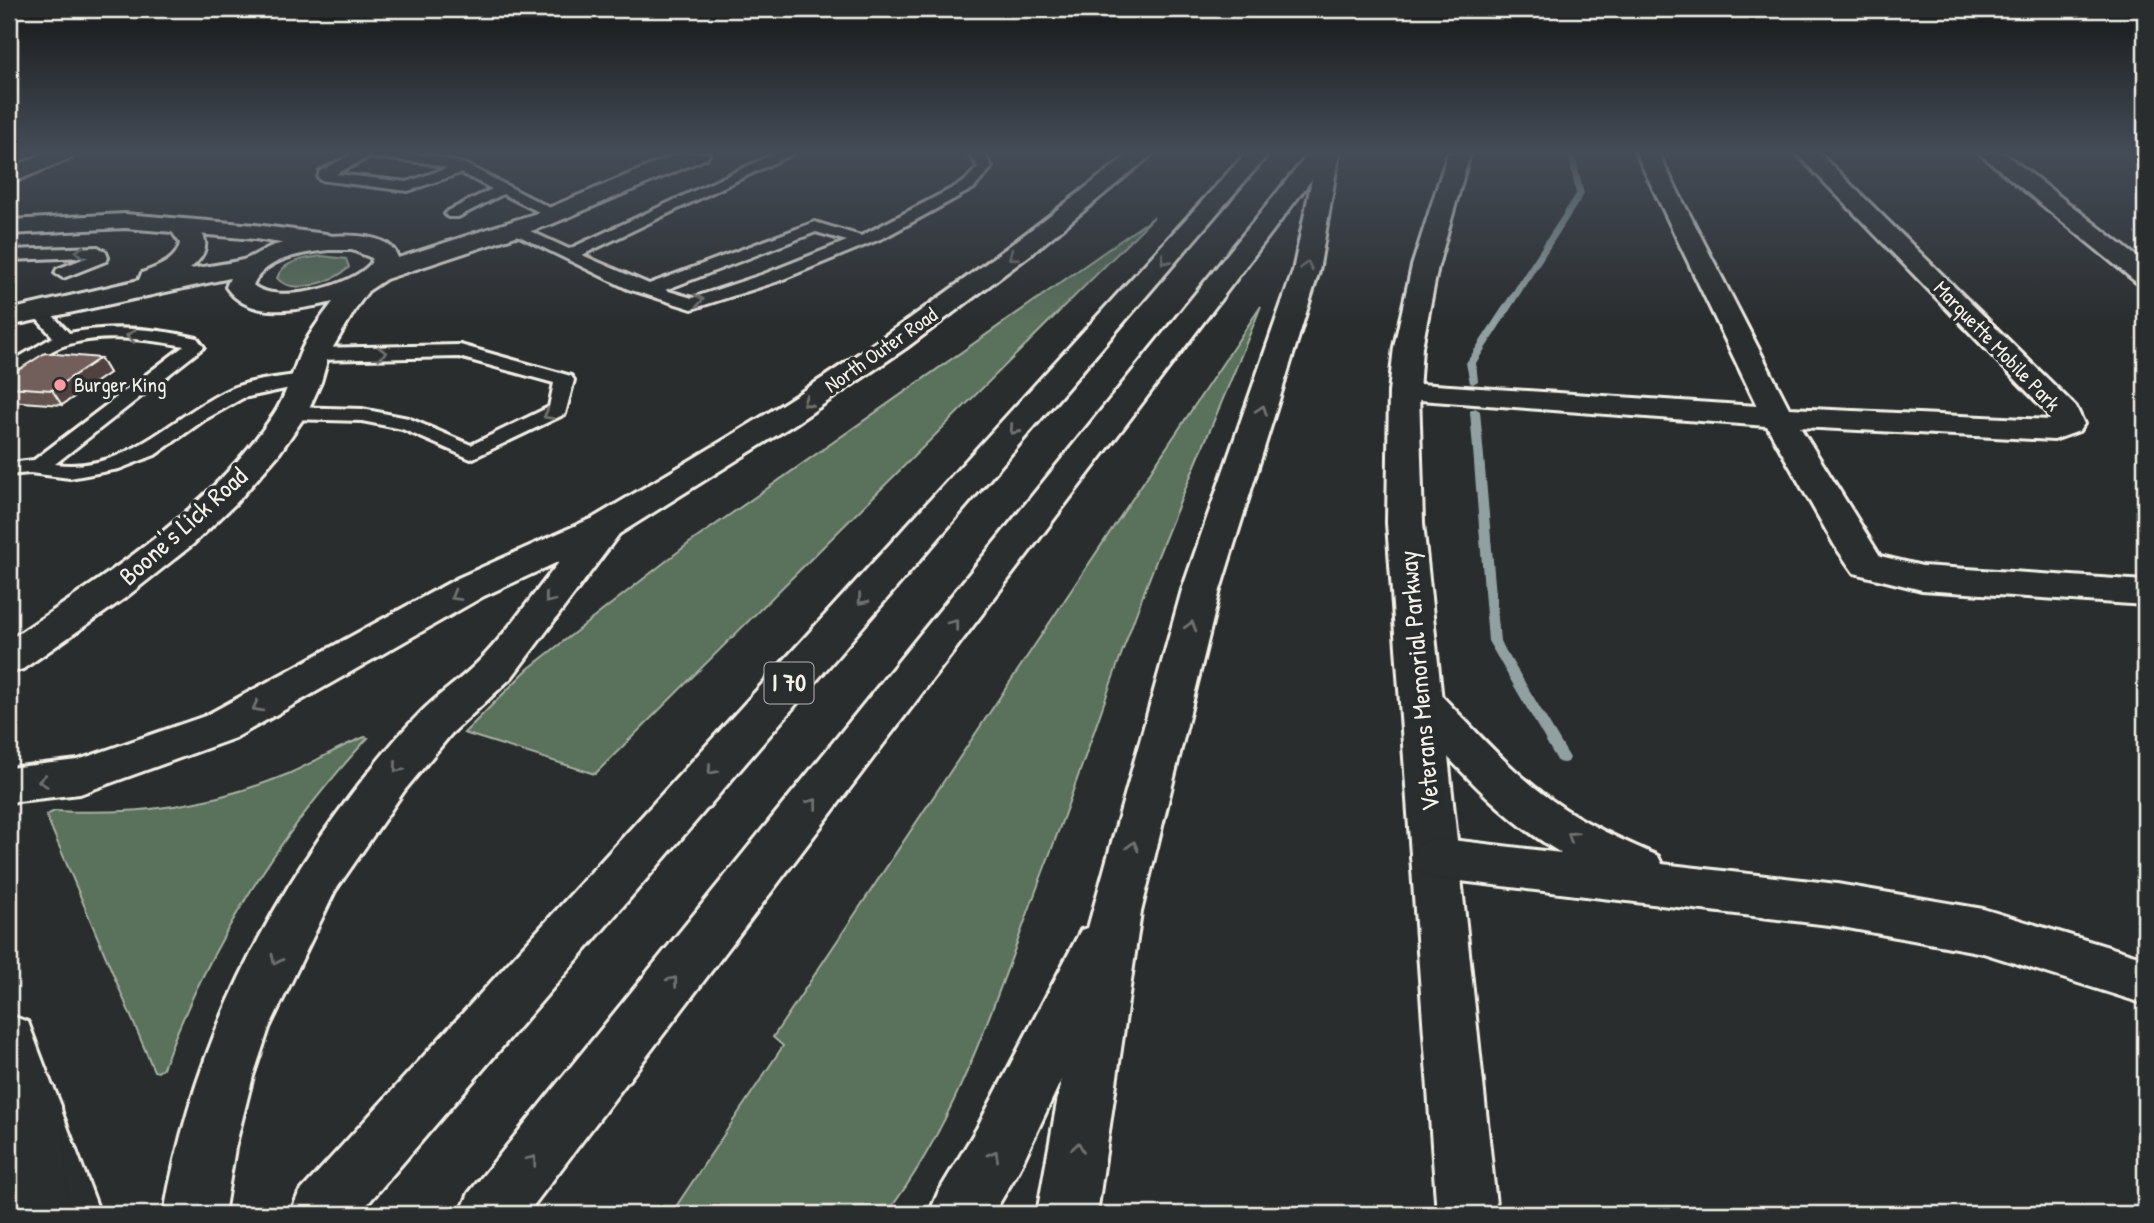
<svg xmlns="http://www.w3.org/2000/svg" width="2154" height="1223" font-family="'Patrick Hand',sans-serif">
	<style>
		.green { fill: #5a715c; stroke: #a7b1a2; stroke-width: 2 }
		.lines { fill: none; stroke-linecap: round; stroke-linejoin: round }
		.stream { fill: #91a1a2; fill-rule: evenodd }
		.lane-casing { stroke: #f4f1e8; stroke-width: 6 }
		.street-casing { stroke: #f4f1e8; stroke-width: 6 }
		.secondary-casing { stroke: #f4f1e8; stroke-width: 6 }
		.primary-casing { stroke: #f4f1e8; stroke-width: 6 }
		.highway-casing { stroke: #f4f1e8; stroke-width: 6 }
		.lane { fill: #2a2d2e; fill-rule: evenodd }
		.street { fill: #2a2d2e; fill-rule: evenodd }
		.secondary { fill: #2a2d2e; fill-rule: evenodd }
		.primary { fill: #2a2d2e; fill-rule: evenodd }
		.highway { fill: #2a2d2e; fill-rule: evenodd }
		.wall { fill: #62524f; stroke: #f4f1e8; stroke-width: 2 }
		.shaded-wall { fill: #504240; stroke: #f4f1e8; stroke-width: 2 }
		.building { fill: #725f5c; stroke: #f4f1e8; stroke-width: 2 }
		.oneway { stroke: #71726f }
		.poi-dot { fill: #ff9aa2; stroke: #2a2d2e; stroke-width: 2.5 }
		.labels { text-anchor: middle; stroke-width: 7; stroke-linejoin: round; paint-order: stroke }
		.far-street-label { font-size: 21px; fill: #f4f1e8; stroke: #2a2d2e }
		.far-poi-label { font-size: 21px; fill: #f4f1e8; stroke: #2a2d2e; text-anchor: start }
		.shield { fill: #2a2d2e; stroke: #b7b6b0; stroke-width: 2 }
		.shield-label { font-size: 24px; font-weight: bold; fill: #f4f1e8 }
		.street-label { font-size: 26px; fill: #f4f1e8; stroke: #2a2d2e }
	</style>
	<rect width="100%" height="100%" fill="#2a2d2e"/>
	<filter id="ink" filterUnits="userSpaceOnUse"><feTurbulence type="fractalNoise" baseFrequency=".0143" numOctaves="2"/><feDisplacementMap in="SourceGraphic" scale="14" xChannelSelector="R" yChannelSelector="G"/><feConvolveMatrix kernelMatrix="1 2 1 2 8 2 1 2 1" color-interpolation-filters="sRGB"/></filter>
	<g filter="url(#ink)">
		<g class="green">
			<path d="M 1154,217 L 595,774 L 464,733 L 528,669 L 688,544 Z"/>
			<path d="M 322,256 L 346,259 L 349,267 C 335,282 291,296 277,278 C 282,261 306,258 322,256 Z"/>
			<path d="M 1261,306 C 1228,390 1191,472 1158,556 C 1118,657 1085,762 1046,864 C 1003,977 960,1120 886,1214 L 671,1214 L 783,1046 L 773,1037 Z"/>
			<path d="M 365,737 L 368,738 L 365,741 C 279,835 207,948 163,1068 L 158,1072 L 154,1071 L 46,815 L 55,811 C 139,815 210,806 288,774 C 314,763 339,746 365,737 Z"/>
		</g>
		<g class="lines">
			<g class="stream">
				<path d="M 1568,153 L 1574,153 L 1584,194 L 1476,363 L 1478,381 L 1473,384 L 1470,383 L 1466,363 L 1576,194 Z"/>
				<path d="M 1475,408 L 1480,411 L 1500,641 L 1570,758 L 1568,762 L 1563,763 L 1558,762 L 1488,641 L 1470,411 Z"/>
			</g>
			<defs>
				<g id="lane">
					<path d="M 355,153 L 429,155 L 467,165 L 562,214 L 554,219 L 549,217 L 503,194 L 458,217 L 448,217 L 445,214 L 448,211 L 492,189 L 461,173 L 408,191 L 320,180 L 318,177 L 320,171 ZM 369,157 L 428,163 L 447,168 L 407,182 L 336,174 Z"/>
					<path d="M 776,153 L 794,153 L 582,255 L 649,284 L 815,222 L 861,236 L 964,182 L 978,167 L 969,153 L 983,153 L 992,167 L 974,188 L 885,237 L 776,282 L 692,309 L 628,289 L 505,229 L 507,226 L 519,226 L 569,249 ZM 816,232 L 847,241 L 764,274 L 692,298 L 665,290 Z"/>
					<path d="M 98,247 L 106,252 L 108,258 L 106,261 L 63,278 L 55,273 L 57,269 L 88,257 L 9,260 L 9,250 Z"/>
					<path d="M 39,306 L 45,307 L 69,333 C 111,325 156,328 197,338 L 204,347 L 55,464 C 128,473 168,418 228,390 C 251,379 282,378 307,373 L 317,379 L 314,383 L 243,398 L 204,420 L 155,455 L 119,469 L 70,478 L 30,473 L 9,475 L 9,463 L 34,460 L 184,346 C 148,339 102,333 66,345 C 47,351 31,365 16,376 L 9,378 L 9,363 L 53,337 L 30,311 Z"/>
					<path d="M 460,345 L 571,376 L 574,380 L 565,414 L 471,459 L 402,429 L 362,421 L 291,419 L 284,417 L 281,413 L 284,409 L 291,407 L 362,409 L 408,418 L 471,445 L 549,407 L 554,383 L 459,357 L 314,360 L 305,354 L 314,348 Z"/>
				</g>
				<g id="street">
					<path d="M 45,153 L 74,153 L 71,158 L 9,184 L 9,169 Z"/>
					<path d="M 1636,153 L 1658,153 L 1789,408 L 2050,420 L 2046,411 L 1796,153 L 1819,153 L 2076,407 L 2084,424 L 2079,431 L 2054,440 L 1800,427 L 1880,556 L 1922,566 L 2145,581 L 2145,605 L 1922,590 L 1854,573 L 1835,546 L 1767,426 L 1393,398 L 1389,392 L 1393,386 L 1404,383 L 1757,406 Z"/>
					<path d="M 1979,153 L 2004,153 L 2145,263 L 2145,284 L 2136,282 Z"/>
					<path d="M 125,214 L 255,225 L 326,234 L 335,237 L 339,242 L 335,247 L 326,250 L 255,239 L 125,228 L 9,234 L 9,220 Z"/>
				</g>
				<g id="secondary">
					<path d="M 680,153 L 710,153 L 707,158 L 552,224 L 386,279 L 368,291 L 358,305 L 329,354 L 321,382 L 307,413 L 278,455 L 236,503 L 192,545 L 125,598 L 23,669 L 9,673 L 9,640 C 105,576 208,512 274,414 C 286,396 291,376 299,356 C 306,337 321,318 333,302 C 298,310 249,321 226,287 L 230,278 L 9,326 L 9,310 L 139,280 L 142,273 C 157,267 177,261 180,243 L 168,226 L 171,221 C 187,217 211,232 204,251 C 202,258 195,264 190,269 C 207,266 225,264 243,260 C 253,257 262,250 272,246 C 297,238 389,222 398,258 L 534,214 ZM 329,250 L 352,250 L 372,258 L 371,263 C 353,286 277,306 253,285 C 265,258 302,253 329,250 Z"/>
					<path d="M 1130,153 L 1154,153 L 1030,255 L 906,348 L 796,423 L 619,534 L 606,537 L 593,534 L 588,526 L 593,518 C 662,477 731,437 798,394 C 913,320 1022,238 1130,153 Z"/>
					<path d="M 1448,153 L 1470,153 L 1438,266 L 1422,347 L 1419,392 L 1423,523 L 1497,1214 L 1437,1214 L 1387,523 L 1389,392 L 1394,347 L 1412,266 Z"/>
				</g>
				<path id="primary" d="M 9,1015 L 28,1022 L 100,1214 L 40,1214 L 9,1121 Z"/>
				<g id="highway">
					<path d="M 1246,153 L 1269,153 L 359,1214 L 290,1214 L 299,1193 Z"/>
					<path d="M 1309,153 L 1339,153 L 1319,271 L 1220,590 L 1141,912 L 1097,1214 L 1037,1214 L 1061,1080 L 1019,1170 L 993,1214 L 929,1214 L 938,1193 L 977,1128 L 1081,930 L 1088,928 L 1182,590 L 1293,271 L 1312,179 L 527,1214 L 460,1214 L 469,1193 Z"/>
					<path d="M 606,515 L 619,518 L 624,526 L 619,534 L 512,677 L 451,734 L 404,791 L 335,891 L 269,1028 L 253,1076 L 235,1148 L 224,1214 L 164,1214 C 192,1049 267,898 372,768 C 387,749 404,729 421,712 C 441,692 465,677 484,656 C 512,626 535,592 560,561 L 484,596 L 235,738 L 80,794 L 9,802 L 9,768 L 78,760 L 205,716 L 458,578 L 588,520 Z"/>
					<path d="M 1421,686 L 1436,690 C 1473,728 1509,770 1553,801 C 1585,824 1622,840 1658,856 L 1662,864 L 1837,884 L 1983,909 L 2145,958 L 2145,1004 L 1983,953 L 1837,926 L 1435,878 L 1418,872 L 1411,858 L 1418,844 L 1435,838 L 1561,853 C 1499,817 1454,763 1406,712 L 1400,701 L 1406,690 Z"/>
					<path d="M 33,1078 L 53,1086 L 61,1106 L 69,1214 L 9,1214 L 9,1097 L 13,1086 Z"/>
				</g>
			</defs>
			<use href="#lane" class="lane-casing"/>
			<use href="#street" class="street-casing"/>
			<use href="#secondary" class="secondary-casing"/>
			<use href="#primary" class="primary-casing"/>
			<use href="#highway" class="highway-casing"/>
			<use href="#lane" class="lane"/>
			<use href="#street" class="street"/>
			<use href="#secondary" class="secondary"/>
			<use href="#primary" class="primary"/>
			<use href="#highway" class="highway"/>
		</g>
		<path class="wall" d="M 100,358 L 109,373 L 62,405 L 9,401 L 9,376 Z"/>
		<path class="shaded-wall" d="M 100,358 L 109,373 L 62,405 L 52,390 Z"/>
		<path class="building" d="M 45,353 L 100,358 L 52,390 L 9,387 L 9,376 Z"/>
		<defs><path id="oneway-chevron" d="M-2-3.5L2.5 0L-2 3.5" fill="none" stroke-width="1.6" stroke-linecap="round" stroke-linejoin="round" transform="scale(1.75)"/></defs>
		<g class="oneway">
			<use href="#oneway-chevron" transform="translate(80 252) rotate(-179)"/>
			<use href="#oneway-chevron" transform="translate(1013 256) rotate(144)"/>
			<use href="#oneway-chevron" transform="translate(1165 260) rotate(131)"/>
			<use href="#oneway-chevron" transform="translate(1307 266) rotate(-78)"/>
			<use href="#oneway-chevron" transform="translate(699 300) rotate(-11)"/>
			<use href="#oneway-chevron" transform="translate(131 336) rotate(-176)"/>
			<use href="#oneway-chevron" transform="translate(382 353) rotate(-1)"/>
			<use href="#oneway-chevron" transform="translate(807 402) rotate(147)"/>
			<use href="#oneway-chevron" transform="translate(1262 410) rotate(-71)"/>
			<use href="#oneway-chevron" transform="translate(548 415) rotate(151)"/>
			<use href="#oneway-chevron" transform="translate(1014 430) rotate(132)"/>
			<use href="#oneway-chevron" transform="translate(455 596) rotate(150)"/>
			<use href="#oneway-chevron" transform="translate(549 599) rotate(128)"/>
			<use href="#oneway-chevron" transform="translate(862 600) rotate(132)"/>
			<use href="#oneway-chevron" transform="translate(954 624) rotate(-52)"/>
			<use href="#oneway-chevron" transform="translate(1191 626) rotate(-75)"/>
			<use href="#oneway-chevron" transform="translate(257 707) rotate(152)"/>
			<use href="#oneway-chevron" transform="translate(398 768) rotate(130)"/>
			<use href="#oneway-chevron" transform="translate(712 770) rotate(131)"/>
			<use href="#oneway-chevron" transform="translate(43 781) rotate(173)"/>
			<use href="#oneway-chevron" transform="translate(813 803) rotate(-52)"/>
			<use href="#oneway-chevron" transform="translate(1572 836) rotate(-147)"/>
			<use href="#oneway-chevron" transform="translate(1133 846) rotate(-75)"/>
			<use href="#oneway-chevron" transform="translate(276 960) rotate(116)"/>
			<use href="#oneway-chevron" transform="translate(673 981) rotate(-52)"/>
			<use href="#oneway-chevron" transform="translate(1078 1147) rotate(-81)"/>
			<use href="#oneway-chevron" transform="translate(994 1155) rotate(-61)"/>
			<use href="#oneway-chevron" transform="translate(532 1160) rotate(-52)"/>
		</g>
	</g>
	<linearGradient id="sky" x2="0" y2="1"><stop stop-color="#171919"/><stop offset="0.47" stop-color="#444c57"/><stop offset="1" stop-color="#444c57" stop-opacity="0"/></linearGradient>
	<rect width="2154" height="324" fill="url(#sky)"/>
	<circle class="poi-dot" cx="60" cy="385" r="7"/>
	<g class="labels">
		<g class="far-street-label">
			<text transform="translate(1997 346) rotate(46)" y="7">Marquette Mobile Park</text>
			<text transform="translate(881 350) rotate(-35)" y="7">North Outer Road</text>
		</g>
		<g class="far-poi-label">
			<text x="74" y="392">Burger King</text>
		</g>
		<rect class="shield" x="764.5" y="662.5" width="49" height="41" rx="5"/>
		<g class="shield-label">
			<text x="789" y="691">I 70</text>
		</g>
		<g class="street-label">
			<text transform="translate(183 526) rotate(-42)" y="9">Boone's Lick Road</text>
			<text transform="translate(1419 681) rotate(-95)" y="9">Veterans Memorial Parkway</text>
		</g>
	</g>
	<rect width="2154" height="1223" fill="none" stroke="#2a2d2e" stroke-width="35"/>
	<rect x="18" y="18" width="2119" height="1188" fill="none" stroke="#f4f1e8" stroke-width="2.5" filter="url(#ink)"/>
</svg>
